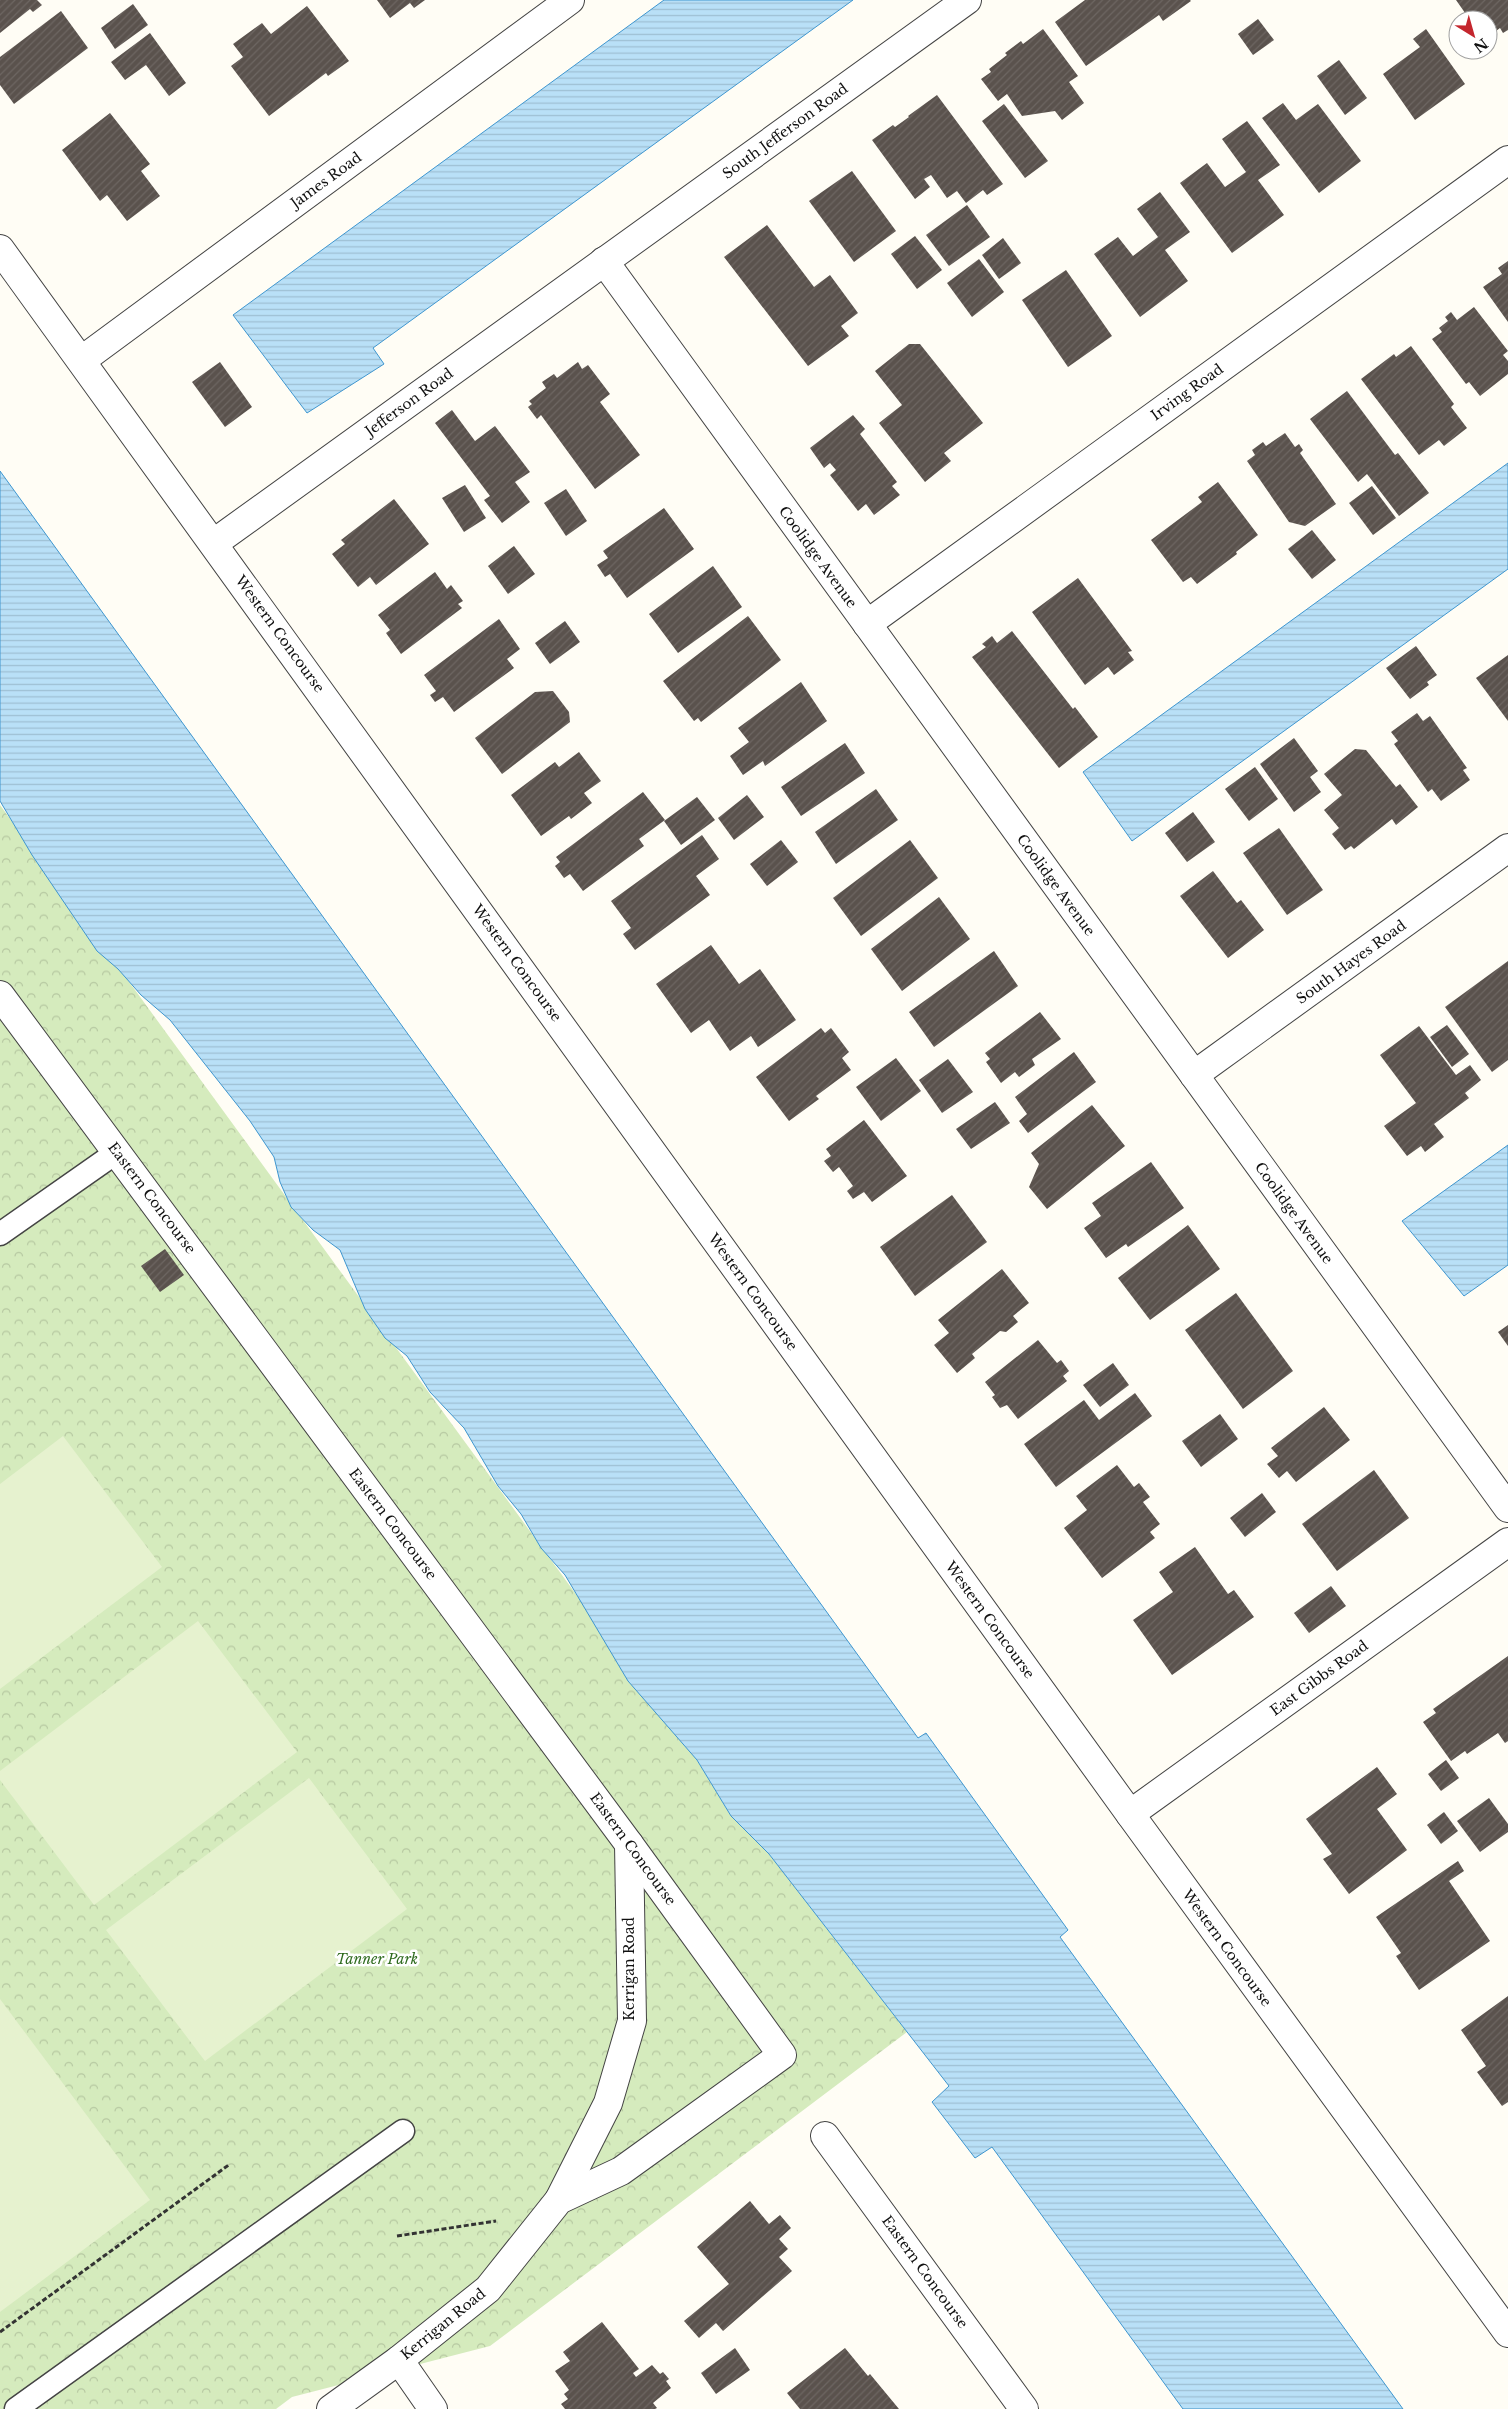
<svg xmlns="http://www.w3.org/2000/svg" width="1508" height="2409" font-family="'Libre Baskerville',serif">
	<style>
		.park { fill: url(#park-crowns) }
		.pitch { fill: #e6f2cf }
		.water { fill: url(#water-rules); stroke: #3f96cf }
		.building { fill: url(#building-hatch) }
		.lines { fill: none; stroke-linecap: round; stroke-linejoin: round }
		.lane-casing { stroke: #444; stroke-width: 25 }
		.street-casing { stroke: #444; stroke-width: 30 }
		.path { stroke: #333; stroke-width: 3; stroke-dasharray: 5 2.5; stroke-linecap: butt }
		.lane { stroke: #fff; stroke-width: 22 }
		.street { stroke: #fff; stroke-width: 28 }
		.labels { text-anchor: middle; stroke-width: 5; stroke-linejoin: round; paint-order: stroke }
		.street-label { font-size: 14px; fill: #111; stroke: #fff }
		.park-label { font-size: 14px; font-style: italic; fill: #2f6b1f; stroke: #fff }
	</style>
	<defs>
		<pattern id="park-crowns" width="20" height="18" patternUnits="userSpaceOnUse" patternTransform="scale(1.25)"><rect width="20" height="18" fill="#d5ebbd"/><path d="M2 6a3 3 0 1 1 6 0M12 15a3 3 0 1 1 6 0" fill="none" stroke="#b6c8a1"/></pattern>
		<pattern id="water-rules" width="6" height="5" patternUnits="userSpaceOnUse" patternTransform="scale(1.25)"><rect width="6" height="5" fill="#b9e0f7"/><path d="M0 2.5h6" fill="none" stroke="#9ebfd3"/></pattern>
		<pattern id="building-hatch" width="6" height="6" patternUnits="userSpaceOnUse" patternTransform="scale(1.25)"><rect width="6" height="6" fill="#5a524d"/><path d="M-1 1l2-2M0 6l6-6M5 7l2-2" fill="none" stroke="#6d6662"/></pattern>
	</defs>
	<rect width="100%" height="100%" fill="#fffdf5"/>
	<path class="park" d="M 0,805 L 697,1760 L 731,1816 L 769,1854 L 907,2032 L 490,2346 L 292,2397 L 276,2409 L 0,2409 Z"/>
	<g class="pitch">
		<path d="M 63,1436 L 162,1567 L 0,1689 L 0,1484 Z"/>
		<path d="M 198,1621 L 297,1752 L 94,1905 L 0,1780 L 0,1771 Z"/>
		<path d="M 309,1778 L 407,1909 L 205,2061 L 106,1930 Z"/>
		<path d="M 0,1999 L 150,2200 L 0,2312 Z"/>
	</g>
	<g class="water">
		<path d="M 664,0 L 853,0 L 373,348 L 384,364 L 307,413 L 233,315 Z"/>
		<path d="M 1508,463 L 1508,569 L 1132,841 L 1083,772 Z"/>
		<path d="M 0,471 L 918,1738 L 926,1733 L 1068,1930 L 1060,1937 L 1403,2409 L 1183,2409 L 992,2147 L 975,2158 L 932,2102 L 949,2086 L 769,1854 L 731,1816 L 697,1760 L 628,1681 L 565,1575 L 541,1548 L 521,1514 L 498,1486 L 464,1428 L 430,1392 L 407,1356 L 385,1338 L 365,1309 L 340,1250 L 313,1230 L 291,1207 L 280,1182 L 274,1157 L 250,1121 L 170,1020 L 141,995 L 118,969 L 97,951 L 32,855 L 0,801 Z"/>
		<path d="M 1508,1145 L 1508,1265 L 1464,1296 L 1402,1221 Z"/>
	</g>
	<g class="building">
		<path d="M 0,0 L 37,0 L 42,5 L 33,12 L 30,9 L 0,33 Z"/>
		<path d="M 377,0 L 425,0 L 414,8 L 410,3 L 390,18 Z"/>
		<path d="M 1085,0 L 1190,0 L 1191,1 L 1163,21 L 1159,15 L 1086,66 L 1055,22 Z"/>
		<path d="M 1456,0 L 1508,0 L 1508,30 L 1503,33 L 1500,28 L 1488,37 L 1488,20 L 1470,20 Z"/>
		<path d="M 133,4 L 148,25 L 115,49 L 101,28 Z"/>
		<path d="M 307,6 L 349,61 L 328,76 L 326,73 L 269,116 L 231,66 L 243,57 L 233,44 L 262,23 L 271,34 Z"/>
		<path d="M 61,11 L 88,48 L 14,104 L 0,85 L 0,57 Z"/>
		<path d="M 1258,19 L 1274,40 L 1253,55 L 1238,34 Z"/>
		<path d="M 1043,29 L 1078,76 L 1069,82 L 1084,103 L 1062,120 L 1055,111 L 1022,116 L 1007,94 L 998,101 L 981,79 L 991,72 L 989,69 L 1007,55 L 1005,53 L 1021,41 L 1023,44 Z"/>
		<path d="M 1426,29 L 1465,84 L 1415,120 L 1383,74 L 1420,47 L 1413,39 Z"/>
		<path d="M 150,33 L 186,83 L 169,96 L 146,65 L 125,80 L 111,62 Z"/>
		<path d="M 1339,60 L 1367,98 L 1345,115 L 1317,76 Z"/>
		<path d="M 937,95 L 1003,184 L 987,195 L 983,190 L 966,203 L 957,191 L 947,198 L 931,175 L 924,179 L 930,187 L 915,199 L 872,140 L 893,125 L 895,127 L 909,117 L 908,116 Z"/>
		<path d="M 1283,103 L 1296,120 L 1318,104 L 1361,161 L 1319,193 L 1262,118 Z"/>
		<path d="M 1004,104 L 1048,161 L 1025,178 L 982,121 Z"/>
		<path d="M 110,113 L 150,164 L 141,171 L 160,196 L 127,221 L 107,195 L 100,201 L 62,150 Z"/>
		<path d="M 1247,121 L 1280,165 L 1258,180 L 1284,215 L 1232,253 L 1180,183 L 1207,163 L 1225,187 L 1246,172 L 1222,139 Z"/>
		<path d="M 852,171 L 896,231 L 854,262 L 809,201 Z"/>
		<path d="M 1160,192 L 1190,232 L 1165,250 L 1188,281 L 1140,317 L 1094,254 L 1118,237 L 1133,256 L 1158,237 L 1137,209 Z"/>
		<path d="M 967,205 L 990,237 L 949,266 L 926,235 Z"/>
		<path d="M 767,225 L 814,287 L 830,275 L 858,313 L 841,326 L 849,336 L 808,366 L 724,257 Z"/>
		<path d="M 915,236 L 942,270 L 917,289 L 891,254 Z"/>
		<path d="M 1003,238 L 1021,263 L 999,279 L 982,255 Z"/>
		<path d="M 979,259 L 1004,292 L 972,317 L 947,283 Z"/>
		<path d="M 1508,261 L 1508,322 L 1483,287 L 1502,274 L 1498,268 Z"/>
		<path d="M 1066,270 L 1112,336 L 1068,367 L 1022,300 Z"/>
		<path d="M 1474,307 L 1508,351 L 1503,355 L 1508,361 L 1508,374 L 1480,396 L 1469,382 L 1466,384 L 1432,339 L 1442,332 L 1439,328 L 1448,321 L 1445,317 L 1451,312 L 1457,320 Z"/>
		<path d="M 909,344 L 920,344 L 983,423 L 944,453 L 951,461 L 925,482 L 879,423 L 902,405 L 875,371 Z"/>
		<path d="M 1411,346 L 1454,404 L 1451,407 L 1467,428 L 1444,446 L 1439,440 L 1419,455 L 1361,379 L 1394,354 L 1396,357 Z"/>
		<path d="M 220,362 L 252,407 L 225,427 L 192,382 Z"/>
		<path d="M 578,362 L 582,369 L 588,365 L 610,394 L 600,402 L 640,455 L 595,489 L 541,415 L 537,419 L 528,407 L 532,404 L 529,401 L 546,388 L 542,382 L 554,374 L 557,378 Z"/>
		<path d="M 1347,391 L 1395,455 L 1398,453 L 1429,493 L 1399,516 L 1367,474 L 1358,482 L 1310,419 Z"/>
		<path d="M 452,410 L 475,441 L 495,426 L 530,472 L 515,482 L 530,502 L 502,523 L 484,500 L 490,496 L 435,423 Z"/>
		<path d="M 853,415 L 865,429 L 860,434 L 897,482 L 892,486 L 900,495 L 874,515 L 866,504 L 858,511 L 830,475 L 836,470 L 830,463 L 824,468 L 810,448 Z"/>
		<path d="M 1285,433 L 1295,447 L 1299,444 L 1303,450 L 1300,453 L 1336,504 L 1305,526 L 1289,522 L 1247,461 L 1255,455 L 1252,450 L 1263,442 L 1266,446 Z"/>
		<path d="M 1218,482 L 1258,535 L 1236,552 L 1237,554 L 1197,584 L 1191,577 L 1183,582 L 1151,540 L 1202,502 L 1198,497 Z"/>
		<path d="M 465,485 L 486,518 L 464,532 L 442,498 Z"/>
		<path d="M 1372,486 L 1396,518 L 1373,535 L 1349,503 Z"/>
		<path d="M 566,489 L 587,521 L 566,536 L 544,503 Z"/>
		<path d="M 394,499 L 429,544 L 376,585 L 370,577 L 358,587 L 332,554 L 345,544 L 341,540 Z"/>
		<path d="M 664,508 L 694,549 L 627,598 L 610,574 L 605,577 L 597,565 L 608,558 L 603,551 Z"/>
		<path d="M 1312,530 L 1336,560 L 1312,579 L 1288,549 Z"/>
		<path d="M 514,546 L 535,574 L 508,594 L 488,566 Z"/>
		<path d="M 713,566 L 742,607 L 678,653 L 649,614 Z"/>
		<path d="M 435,572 L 447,589 L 451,585 L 463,601 L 458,604 L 462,608 L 401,654 L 386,633 L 390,630 L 378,615 Z"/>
		<path d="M 1078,578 L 1132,651 L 1128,652 L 1134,660 L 1114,675 L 1108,667 L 1085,685 L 1032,612 Z"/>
		<path d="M 748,616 L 781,660 L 701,722 L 698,718 L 694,721 L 663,681 Z"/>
		<path d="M 499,619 L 520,649 L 507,659 L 514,668 L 454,712 L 443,697 L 435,702 L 430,695 L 436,691 L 424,675 Z"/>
		<path d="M 565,621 L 580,642 L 550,664 L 535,643 Z"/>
		<path d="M 1012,631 L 1073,709 L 1075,707 L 1098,737 L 1059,768 L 972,657 L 986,647 L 982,644 L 992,636 L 997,643 Z"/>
		<path d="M 1416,646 L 1437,675 L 1427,682 L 1429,685 L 1410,699 L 1386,668 Z"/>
		<path d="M 1508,655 L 1508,721 L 1476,678 Z"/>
		<path d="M 801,682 L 827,721 L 765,766 L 763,761 L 743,775 L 730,756 L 749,742 L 738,728 Z"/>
		<path d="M 553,691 L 569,712 L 570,722 L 502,774 L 475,738 L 535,692 Z"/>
		<path d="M 1417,713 L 1423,721 L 1430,716 L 1467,768 L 1463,770 L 1470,780 L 1441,801 L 1432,789 L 1428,792 L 1394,744 L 1398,741 L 1391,732 Z"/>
		<path d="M 1294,738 L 1318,771 L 1310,777 L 1321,792 L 1294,812 L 1260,764 Z"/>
		<path d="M 845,743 L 865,773 L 801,816 L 781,787 Z"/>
		<path d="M 1355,749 L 1366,750 L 1396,787 L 1400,784 L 1418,807 L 1396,825 L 1392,819 L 1354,849 L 1351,846 L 1345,850 L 1332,834 L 1339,828 L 1324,810 L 1342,795 L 1324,774 Z"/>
		<path d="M 579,752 L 601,781 L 584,793 L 592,803 L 571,819 L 569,816 L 541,836 L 511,795 L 555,762 L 559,767 Z"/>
		<path d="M 1255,767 L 1278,799 L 1249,821 L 1225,789 Z"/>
		<path d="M 876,789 L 898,820 L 836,864 L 815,832 Z"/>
		<path d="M 643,792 L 665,820 L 639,839 L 644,846 L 583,891 L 570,874 L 564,878 L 555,866 L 560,862 L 556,857 Z"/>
		<path d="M 747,795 L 764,817 L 734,840 L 718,818 Z"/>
		<path d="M 697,797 L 715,820 L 681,845 L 664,821 Z"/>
		<path d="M 1193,812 L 1215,842 L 1187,862 L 1165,833 Z"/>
		<path d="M 1279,828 L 1323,890 L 1287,915 L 1243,853 Z"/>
		<path d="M 702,835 L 719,859 L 696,876 L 710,895 L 635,950 L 623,934 L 631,928 L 611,901 Z"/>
		<path d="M 781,840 L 798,862 L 767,886 L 750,864 Z"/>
		<path d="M 910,840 L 938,878 L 861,936 L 833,898 Z"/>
		<path d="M 1213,871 L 1237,903 L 1241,900 L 1264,930 L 1228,958 L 1180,896 Z"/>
		<path d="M 939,897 L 970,939 L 902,991 L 871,949 Z"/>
		<path d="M 711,945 L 739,984 L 760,969 L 796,1020 L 758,1047 L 751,1036 L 730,1051 L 709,1020 L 691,1033 L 656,984 Z"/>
		<path d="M 994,951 L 1018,986 L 934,1047 L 909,1012 Z"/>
		<path d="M 1508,961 L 1508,1060 L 1492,1072 L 1445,1007 Z"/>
		<path d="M 1040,1012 L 1061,1039 L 1032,1059 L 1035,1065 L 1019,1077 L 1015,1072 L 1001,1083 L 986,1062 L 990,1059 L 985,1053 Z"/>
		<path d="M 1447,1025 L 1469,1054 L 1452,1067 L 1430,1037 Z"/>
		<path d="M 1419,1026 L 1456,1075 L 1470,1065 L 1481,1080 L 1465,1093 L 1469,1098 L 1434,1124 L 1444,1137 L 1425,1152 L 1421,1146 L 1407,1156 L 1384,1126 L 1416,1103 L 1380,1055 Z"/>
		<path d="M 821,1028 L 825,1033 L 831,1028 L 849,1052 L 842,1058 L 851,1070 L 816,1096 L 819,1099 L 789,1121 L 756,1077 Z"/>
		<path d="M 1074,1052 L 1096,1082 L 1028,1133 L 1019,1121 L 1027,1114 L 1015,1097 Z"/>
		<path d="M 896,1058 L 921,1091 L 881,1121 L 856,1087 Z"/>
		<path d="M 948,1059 L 973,1092 L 942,1113 L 919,1080 Z"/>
		<path d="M 995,1102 L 1010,1123 L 971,1149 L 956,1129 Z"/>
		<path d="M 1092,1105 L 1125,1146 L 1047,1209 L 1029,1187 L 1039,1164 L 1031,1153 Z"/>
		<path d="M 864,1120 L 907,1176 L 872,1202 L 864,1192 L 853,1199 L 847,1191 L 853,1186 L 839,1167 L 833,1172 L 824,1161 L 831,1156 L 826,1149 Z"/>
		<path d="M 1151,1162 L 1184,1208 L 1128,1247 L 1126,1244 L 1106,1258 L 1084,1228 L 1101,1216 L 1092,1203 Z"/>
		<path d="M 952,1195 L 987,1242 L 915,1296 L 880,1247 Z"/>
		<path d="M 1188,1225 L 1220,1269 L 1150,1320 L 1118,1278 Z"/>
		<path d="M 165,1249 L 184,1275 L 160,1292 L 141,1266 Z"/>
		<path d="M 1002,1269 L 1029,1303 L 1013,1316 L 1018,1322 L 1006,1332 L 1000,1331 L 972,1354 L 975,1358 L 957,1373 L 934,1345 L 949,1333 L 938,1320 Z"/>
		<path d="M 1236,1293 L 1293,1371 L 1243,1409 L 1185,1330 Z"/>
		<path d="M 1508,1325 L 1508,1346 L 1498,1332 Z"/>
		<path d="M 1038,1340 L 1057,1363 L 1061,1360 L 1069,1371 L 1063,1376 L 1067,1381 L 1018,1419 L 1007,1405 L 1000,1408 L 992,1397 L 995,1395 L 985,1382 Z"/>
		<path d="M 1113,1363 L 1129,1385 L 1100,1407 L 1083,1385 Z"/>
		<path d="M 1135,1393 L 1152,1416 L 1056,1487 L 1024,1444 L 1084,1400 L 1099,1420 Z"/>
		<path d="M 1324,1407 L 1350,1440 L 1296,1482 L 1287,1471 L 1279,1478 L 1267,1464 L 1278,1456 L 1271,1448 Z"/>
		<path d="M 1220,1414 L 1238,1439 L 1201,1467 L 1182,1441 Z"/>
		<path d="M 1117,1465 L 1134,1487 L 1139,1483 L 1150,1497 L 1143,1502 L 1160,1524 L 1150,1532 L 1155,1538 L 1102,1578 L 1064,1528 L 1087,1510 L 1076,1496 Z"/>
		<path d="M 1374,1470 L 1409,1518 L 1337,1571 L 1302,1524 Z"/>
		<path d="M 1262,1493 L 1276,1512 L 1245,1537 L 1230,1518 Z"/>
		<path d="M 1195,1547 L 1228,1594 L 1234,1590 L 1254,1617 L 1172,1675 L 1133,1620 L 1173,1592 L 1159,1572 Z"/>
		<path d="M 1331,1586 L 1346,1606 L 1309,1633 L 1294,1613 Z"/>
		<path d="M 1508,1656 L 1508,1741 L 1505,1743 L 1498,1733 L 1467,1754 L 1465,1751 L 1451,1761 L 1423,1722 L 1436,1713 L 1433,1709 Z"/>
		<path d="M 1446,1760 L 1459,1778 L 1441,1791 L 1428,1774 Z"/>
		<path d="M 1377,1767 L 1397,1794 L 1377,1809 L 1407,1850 L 1349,1894 L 1323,1859 L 1332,1854 L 1306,1819 Z"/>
		<path d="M 1489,1798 L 1508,1824 L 1508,1832 L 1480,1852 L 1457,1821 Z"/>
		<path d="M 1444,1812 L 1458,1831 L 1441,1844 L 1427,1825 Z"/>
		<path d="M 1458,1861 L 1464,1871 L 1449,1881 L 1490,1941 L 1419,1990 L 1396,1956 L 1401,1953 L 1376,1917 Z"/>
		<path d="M 1508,1996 L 1508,2102 L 1502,2106 L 1477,2072 L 1486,2066 L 1461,2030 Z"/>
		<path d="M 750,2201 L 769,2224 L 780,2215 L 791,2228 L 779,2239 L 788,2249 L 779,2257 L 792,2271 L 723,2331 L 716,2323 L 699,2338 L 684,2321 L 729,2284 L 697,2247 Z"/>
		<path d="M 602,2322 L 639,2369 L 633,2373 L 636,2377 L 652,2365 L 660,2374 L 663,2372 L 669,2379 L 666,2381 L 671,2388 L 653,2403 L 657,2408 L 655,2409 L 565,2409 L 561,2404 L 568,2399 L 564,2394 L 569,2390 L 555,2371 L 570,2361 L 563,2352 Z"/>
		<path d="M 735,2348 L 750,2370 L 716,2394 L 701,2373 Z"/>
		<path d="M 845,2348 L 868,2376 L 870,2374 L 899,2409 L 800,2409 L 787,2393 Z"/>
	</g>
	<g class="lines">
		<defs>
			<g id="lane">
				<path d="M 0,1234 L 117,1152"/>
				<path d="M 16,2409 L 403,2131"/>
			</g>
			<g id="street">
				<path d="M 0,249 L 1130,1814 L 1508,2333"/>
				<path d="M 604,261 L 1508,1508"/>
				<path d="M 82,360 L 570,0"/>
				<path d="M 214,543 L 967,0"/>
				<path d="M 867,624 L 1508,160"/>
				<path d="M 0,995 L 629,1844 L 782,2055 L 621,2171 L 559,2200 L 488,2289 L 399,2360 L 331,2409"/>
				<path d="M 1194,1075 L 1508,848"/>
				<path d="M 1130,1814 L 1508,1542"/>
				<path d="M 825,2136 L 1024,2409"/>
				<path d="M 559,2200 L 608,2103 L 632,2021 L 629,1844"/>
				<path d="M 399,2360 L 433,2409"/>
			</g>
		</defs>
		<use href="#lane" class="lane-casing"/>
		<use href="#street" class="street-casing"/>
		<g class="path">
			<path d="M 397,2236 L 496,2221"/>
			<path d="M 0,2332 L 230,2164"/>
		</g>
		<use href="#lane" class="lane"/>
		<use href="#street" class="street"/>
	</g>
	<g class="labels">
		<g class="street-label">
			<text transform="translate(785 131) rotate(-36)" y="5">South Jefferson Road</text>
			<text transform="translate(326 180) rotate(-36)" y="5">James Road</text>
			<text transform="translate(1187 392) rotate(-36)" y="5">Irving Road</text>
			<text transform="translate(409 402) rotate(-36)" y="5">Jefferson Road</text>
			<text transform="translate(818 557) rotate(54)" y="5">Coolidge Avenue</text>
			<text transform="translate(280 634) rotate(54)" y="5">Western Concourse</text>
			<text transform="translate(1056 885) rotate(54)" y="5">Coolidge Avenue</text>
			<text transform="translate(1351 962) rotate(-36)" y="5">South Hayes Road</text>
			<text transform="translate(517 963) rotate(54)" y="5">Western Concourse</text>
			<text transform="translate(152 1198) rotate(53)" y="5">Eastern Concourse</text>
			<text transform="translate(1294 1213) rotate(54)" y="5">Coolidge Avenue</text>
			<text transform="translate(753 1292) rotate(54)" y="5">Western Concourse</text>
			<text transform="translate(393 1524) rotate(53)" y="5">Eastern Concourse</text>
			<text transform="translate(990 1620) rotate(54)" y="5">Western Concourse</text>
			<text transform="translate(1319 1678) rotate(-36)" y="5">East Gibbs Road</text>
			<text transform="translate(633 1849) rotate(54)" y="5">Eastern Concourse</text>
			<text transform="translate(1227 1948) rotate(54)" y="5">Western Concourse</text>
			<text transform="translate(629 1969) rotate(-90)" y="5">Kerrigan Road</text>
			<text transform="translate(925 2272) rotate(54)" y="5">Eastern Concourse</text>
			<text transform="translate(443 2324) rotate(-39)" y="5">Kerrigan Road</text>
		</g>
		<g class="park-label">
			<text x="377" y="1964">Tanner Park</text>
		</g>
	</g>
	<g transform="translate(1473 35) rotate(143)"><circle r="24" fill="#ffffff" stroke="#a0a0a0"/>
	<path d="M0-4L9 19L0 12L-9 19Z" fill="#c4262e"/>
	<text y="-8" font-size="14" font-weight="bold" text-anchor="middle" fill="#111111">N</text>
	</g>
</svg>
